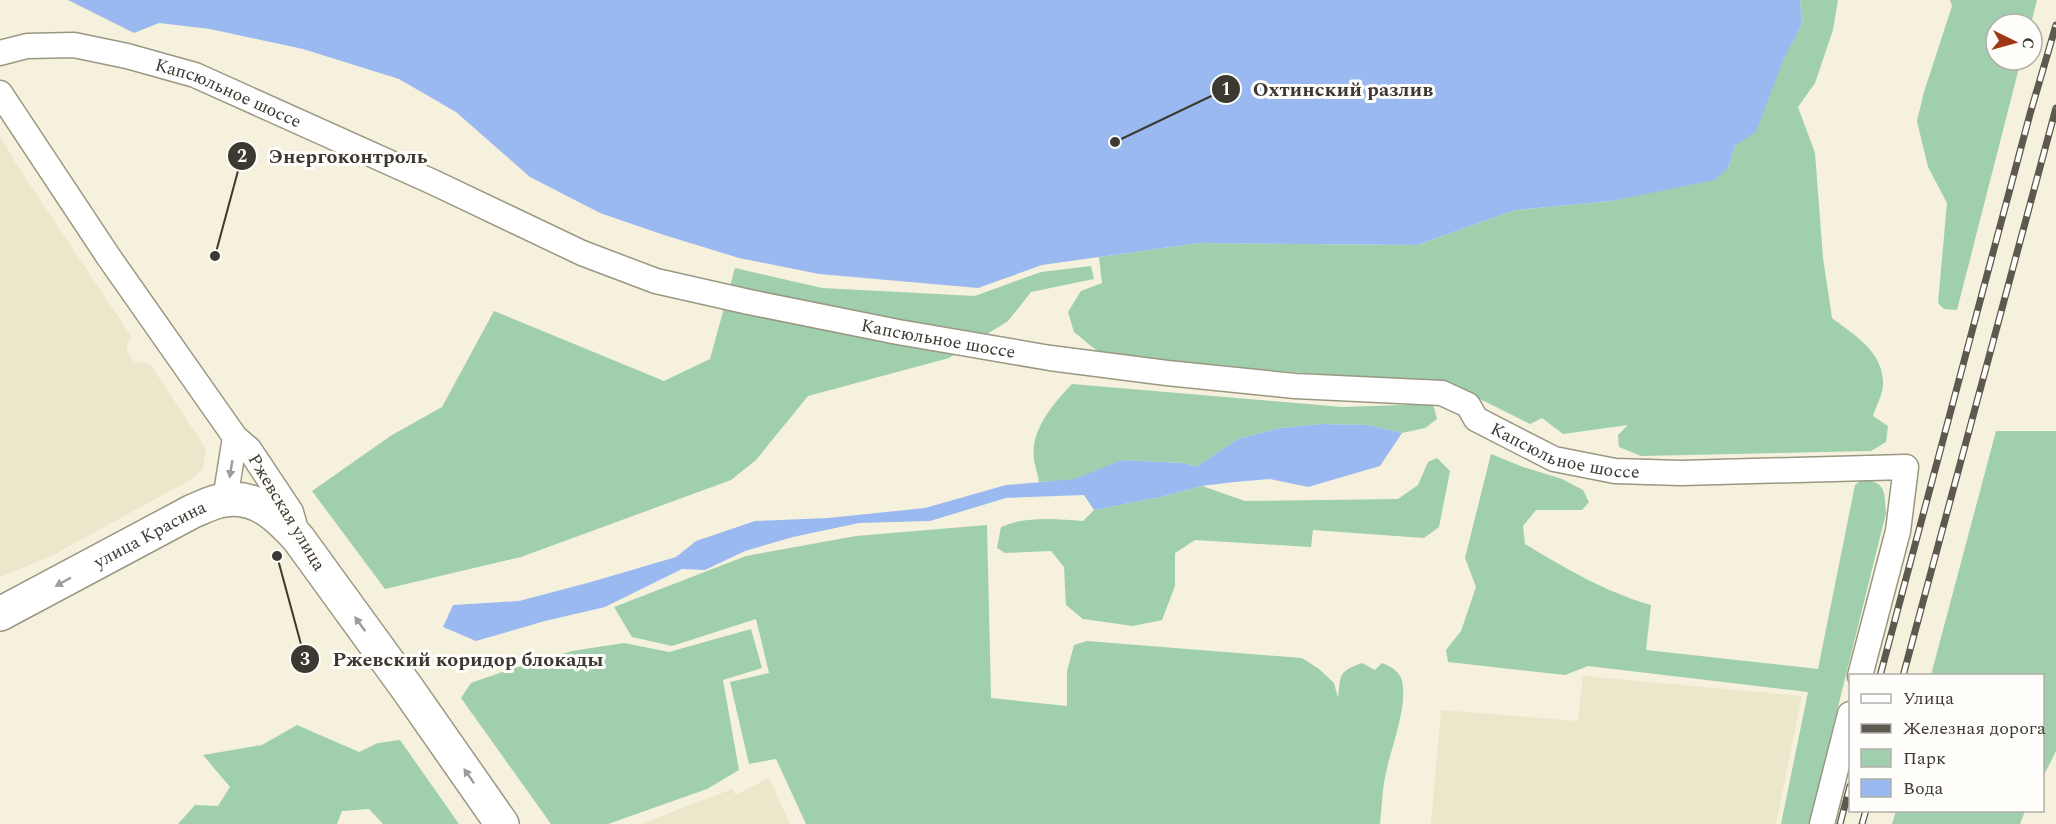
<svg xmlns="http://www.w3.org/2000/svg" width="2056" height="824" font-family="Spectral,serif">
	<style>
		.built { fill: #ebe7ca }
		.green { fill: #9fcfac }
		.water { fill: #9bb9f1 }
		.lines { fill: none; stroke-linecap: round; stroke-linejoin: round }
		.minor-casing { stroke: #9a9783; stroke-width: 27 }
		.secondary-casing { stroke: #9a9783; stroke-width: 36 }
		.minor { stroke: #fff; stroke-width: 24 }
		.secondary { stroke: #fff; stroke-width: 33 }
		.rail-casing { stroke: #5c5a50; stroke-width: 7 }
		.rail { stroke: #fffefa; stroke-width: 4.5; stroke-dasharray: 14; stroke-linecap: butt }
		.oneway { fill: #9d9c98 }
		.labels { text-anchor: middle; stroke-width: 6; stroke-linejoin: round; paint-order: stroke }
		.street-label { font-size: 18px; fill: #3b3931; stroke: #fffefa }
		.leader { fill: none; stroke: #3b3931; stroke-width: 2 }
		.callout-dot { fill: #3b3931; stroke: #fffefa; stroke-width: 2 }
		.mark-label { font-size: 18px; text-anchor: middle; font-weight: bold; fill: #fff }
		.callout-label { font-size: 20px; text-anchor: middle; font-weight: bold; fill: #3b3931; stroke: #fffefa; stroke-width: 6; stroke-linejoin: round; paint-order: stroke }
	</style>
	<rect width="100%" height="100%" fill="#f5f1dc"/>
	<g class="built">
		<path d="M 0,136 L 16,164 L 131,336 L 126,349 L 133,361 L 150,364 L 206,449 L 203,469 L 190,480 L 53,555 L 0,577 Z"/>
		<path d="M 1583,676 L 1802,696 L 1776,824 L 1431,824 L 1441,710 L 1578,721 Z"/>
		<path d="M 769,778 L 790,824 L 641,824 L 732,789 L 736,795 Z"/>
	</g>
	<g class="green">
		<path d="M 1800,0 L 1838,0 L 1833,30 L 1815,83 L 1798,107 L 1815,153 L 1823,258 L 1832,318 C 1854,335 1884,352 1883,384 C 1883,394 1876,406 1873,416 L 1888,426 L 1886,442 L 1871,451 L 1641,456 L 1619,447 L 1618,435 L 1628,425 L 1563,434 L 1542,418 L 1530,424 L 1486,402 L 1455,389 L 1422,381 L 1107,359 L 1074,332 L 1068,312 L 1081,291 L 1102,283 L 1099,257 L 1199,243 L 1417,245 L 1515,210 L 1611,201 L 1728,168 L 1735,145 L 1802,24 Z"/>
		<path d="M 1950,0 L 2037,0 L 2031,24 L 1996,24 L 1996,60 L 2021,60 L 1957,310 L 1944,309 L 1938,303 L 1947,203 L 1928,167 L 1917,121 L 1924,92 L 1952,6 Z"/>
		<path d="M 1091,266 L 1094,279 L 1031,292 L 1008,321 L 949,358 L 808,396 L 756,460 L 731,480 L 521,557 L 385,589 L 312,491 L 392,435 L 442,407 L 494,311 L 664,381 L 710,359 L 735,268 L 822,288 L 975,296 L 1041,272 Z"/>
		<path d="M 1072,384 L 1342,407 L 1433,404 L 1437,419 L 1425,428 L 1402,433 L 1368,425 L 1322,424 L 1280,428 L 1238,439 L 1196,467 L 1184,463 L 1122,460 L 1075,480 L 1039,482 C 1038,475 1035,467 1034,459 C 1030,430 1054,403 1072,384 Z"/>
		<path d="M 1996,431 L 2056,431 L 2056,751 L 2043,777 L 2042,676 L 1931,675 Z"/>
		<path d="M 1491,454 L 1523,467 L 1562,479 L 1583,490 L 1589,502 L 1582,510 L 1536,510 L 1523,526 L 1525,544 C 1565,568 1605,592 1651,605 L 1646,650 L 1818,669 L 1855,485 L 1863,479 C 1887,483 1884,492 1886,513 L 1809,824 L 1781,824 L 1808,692 L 1588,666 L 1565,675 L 1448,662 L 1446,650 L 1461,631 L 1476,587 L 1465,558 Z"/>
		<path d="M 1437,458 L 1450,471 L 1439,527 L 1424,538 L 1313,530 L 1311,547 L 1195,540 L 1175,553 L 1175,586 L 1162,620 L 1133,626 L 1083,619 L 1066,605 L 1064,567 L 1051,551 L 1005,553 L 997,548 L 1001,527 C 1026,516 1057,519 1083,521 L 1094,510 L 1160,497 L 1202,486 L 1245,501 L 1398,499 L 1418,485 L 1428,462 Z"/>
		<path d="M 987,525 L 991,698 L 1067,706 L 1067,671 L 1074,645 L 1087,641 L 1302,658 L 1319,669 L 1334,683 L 1338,698 C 1341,675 1337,672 1362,663 L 1375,670 L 1382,663 C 1390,666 1400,671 1402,681 C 1408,707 1391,747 1386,773 C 1382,789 1382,807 1380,824 L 806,824 L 776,759 L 749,764 L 730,682 L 769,673 L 756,619 L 672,646 L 632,637 L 614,607 L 746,556 L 856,536 Z"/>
		<path d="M 751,629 L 762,668 L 723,680 L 739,770 L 707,789 L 608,824 L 551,824 L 461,698 L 471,683 L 508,670 L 572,651 L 624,643 L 669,652 Z"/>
		<path d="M 297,725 L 359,752 L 378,743 L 400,740 L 459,824 L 383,824 L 369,809 L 342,811 L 337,824 L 178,824 L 195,805 L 218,806 L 230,787 L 203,755 L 262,745 Z"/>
		<path d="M 1896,811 L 1896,810 L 2025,811 L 2020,824 L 1892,824 Z"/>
	</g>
	<g class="water">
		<path d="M 68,0 L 1800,0 L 1802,24 L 1784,58 L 1756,132 L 1735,145 L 1728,168 L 1715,180 L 1611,201 L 1515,210 L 1417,245 L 1199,243 L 1042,265 L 978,288 L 819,274 L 739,258 L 664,235 L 600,213 L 530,177 L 456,112 L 399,79 L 303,49 L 210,29 L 159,23 L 134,33 Z"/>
		<path d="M 1322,424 L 1368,425 L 1402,433 L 1380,466 L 1308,487 L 1270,479 L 1234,482 L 1202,486 L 1160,497 L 1094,510 L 1084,495 L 1006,498 L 930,521 L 859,523 L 793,537 L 745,551 L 705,570 L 682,569 L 605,607 L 545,621 L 476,641 L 443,627 L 453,605 L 519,601 L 591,582 L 676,557 L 696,541 L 755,521 L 828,518 L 925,508 L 1006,485 L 1075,479 L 1122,460 L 1184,463 L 1196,467 L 1238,439 L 1280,428 Z"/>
	</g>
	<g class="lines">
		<defs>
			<g id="minor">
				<path id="s1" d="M 0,53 L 27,46 L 74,45 L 127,56 L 195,75 L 435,183 L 582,253 L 656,281 L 749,302 L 898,332 L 1050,358 L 1167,373 L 1295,386 L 1442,393 L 1468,405 L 1476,419 L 1554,459 L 1615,471 L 1681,473 L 1906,467 L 1898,531 L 1860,676"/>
				<path d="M 0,93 L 108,256 L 235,437 L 249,449 L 291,512 L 296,530"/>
				<path d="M 225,500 L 235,437"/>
				<path d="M 1822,824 L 1850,714"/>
			</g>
			<g id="secondary">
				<path id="s2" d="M 0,614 L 193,511 C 203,507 214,501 225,500 C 257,495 279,517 298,538 L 407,688 L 502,824"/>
			</g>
		</defs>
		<use href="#minor" class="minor-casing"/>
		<use href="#secondary" class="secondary-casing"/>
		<use href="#minor" class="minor"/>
		<use href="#secondary" class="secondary"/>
		<defs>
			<g id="rail">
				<path d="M 1880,676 L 2030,114 L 2056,25"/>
				<path d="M 1903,676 L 2056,108"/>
				<path d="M 1840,824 L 1850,786"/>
				<path d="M 1862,824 L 1866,810"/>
			</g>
		</defs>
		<use href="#rail" class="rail-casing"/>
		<use href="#rail" class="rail"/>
	</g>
	<defs><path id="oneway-solid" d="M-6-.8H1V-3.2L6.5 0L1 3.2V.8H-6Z" transform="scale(1.5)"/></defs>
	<g class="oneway">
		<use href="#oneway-solid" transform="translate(231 469) rotate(99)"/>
		<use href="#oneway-solid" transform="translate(63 582) rotate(151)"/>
		<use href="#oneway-solid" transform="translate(360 624) rotate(-126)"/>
		<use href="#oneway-solid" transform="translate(469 776) rotate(-125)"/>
	</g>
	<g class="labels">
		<g class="street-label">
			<text dy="6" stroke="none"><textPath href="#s1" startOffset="237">Капсюльное шоссе</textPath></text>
			<text dy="6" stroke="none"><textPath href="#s1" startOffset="993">Капсюльное шоссе</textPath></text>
			<text dy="6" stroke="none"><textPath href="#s1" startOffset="1641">Капсюльное шоссе</textPath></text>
			<text transform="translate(287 512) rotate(59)" y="6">Ржевская улица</text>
			<text dy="6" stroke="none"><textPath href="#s2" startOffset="170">улица Красина</textPath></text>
		</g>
	</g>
	<path class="leader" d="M1115 142L1226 89M215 256L242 156M277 556L305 659"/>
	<g class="callout-dot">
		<circle cx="1115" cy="142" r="6"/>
		<circle cx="215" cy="256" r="6"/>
		<circle cx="277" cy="556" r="6"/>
		<circle cx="1226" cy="89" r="15"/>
		<circle cx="242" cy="156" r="15"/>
		<circle cx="305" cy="659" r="15"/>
	</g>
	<g class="mark-label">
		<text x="1226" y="95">1</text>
		<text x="242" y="162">2</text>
		<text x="305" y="665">3</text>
	</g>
	<g class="callout-label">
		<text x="1343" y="96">Охтинский разлив</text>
		<text x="348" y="163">Энергоконтроль</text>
		<text x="468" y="666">Ржевский коридор блокады</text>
	</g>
	<rect x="1849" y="674" width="195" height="138" fill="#fffefa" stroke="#b1afaa" stroke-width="1.5"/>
	<rect x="1861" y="694" width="30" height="9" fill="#ffffff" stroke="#b1afaa" stroke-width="1.5"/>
	<text x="1903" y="704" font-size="18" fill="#3b3931">Улица</text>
	<rect x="1861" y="724" width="30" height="9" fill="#5c5a50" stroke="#b1afaa" stroke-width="1.5"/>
	<text x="1903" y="734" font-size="18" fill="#3b3931">Железная дорога</text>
	<rect x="1861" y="749" width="30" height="18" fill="#9fcfac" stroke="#b1afaa" stroke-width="1.5"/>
	<text x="1903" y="764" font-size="18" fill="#3b3931">Парк</text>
	<rect x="1861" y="779" width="30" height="18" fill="#9bb9f1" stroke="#b1afaa" stroke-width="1.5"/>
	<text x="1903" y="794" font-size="18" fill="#3b3931">Вода</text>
	<g transform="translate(2014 42) rotate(95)"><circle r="28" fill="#fffefa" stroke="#b1afaa" stroke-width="1.5"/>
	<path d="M0-4.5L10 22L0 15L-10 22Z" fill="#9e3813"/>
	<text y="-9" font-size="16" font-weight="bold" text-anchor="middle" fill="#3b3931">С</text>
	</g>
</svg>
